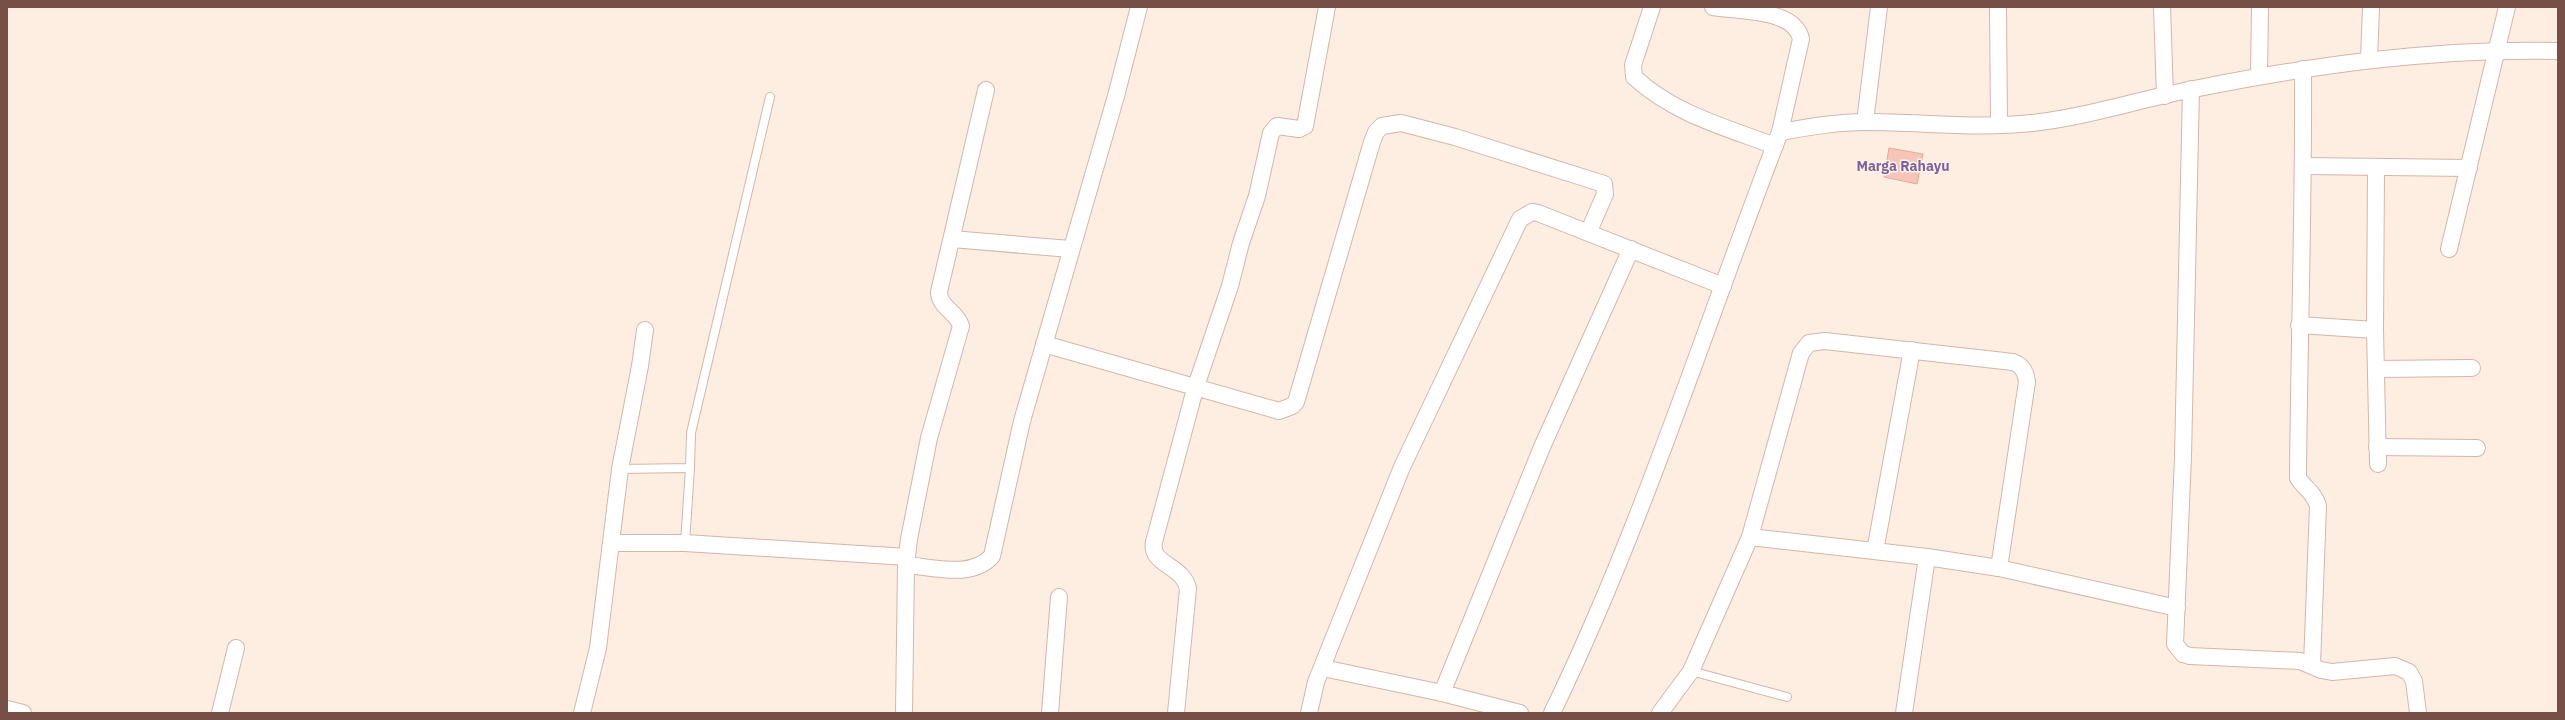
<svg xmlns="http://www.w3.org/2000/svg" width="2565" height="720" font-family="'IBM Plex Sans',sans-serif">
	<style>
		.building { fill: #f6c5b7; stroke: #eaa796 }
		.lines { fill: none; stroke-linecap: round; stroke-linejoin: round }
		.service-casing { stroke: #d3b6aa; stroke-width: 10 }
		.minor-casing { stroke: #d3b6aa; stroke-width: 18 }
		.service { stroke: #fff; stroke-width: 8 }
		.minor { stroke: #fff; stroke-width: 16 }
		.labels { text-anchor: middle; stroke-width: 3; stroke-linejoin: round; paint-order: stroke }
		.quarter-label { font-size: 14px; font-weight: bold; fill: #7e619d; stroke: #fff3ea }
	</style>
	<rect width="100%" height="100%" fill="#feeee2"/>
	<path class="building" d="M 1889,148 L 1923,154 L 1917,184 L 1884,177 Z"/>
	<g class="lines">
		<defs>
			<g id="service">
				<path d="M 620,469 L 690,468 L 691,433 L 770,97"/>
				<path d="M 685,543 L 690,468"/>
				<path d="M 1691,671 L 1787,697"/>
			</g>
			<g id="minor">
				<path d="M 1652,7 L 1633,65 L 1634,77 C 1674,114 1725,127 1775,146"/>
				<path d="M 1713,7 C 1739,11 1795,9 1801,39 L 1780,132"/>
				<path d="M 1998,7 L 1999,124"/>
				<path d="M 2162,7 L 2165,96"/>
				<path d="M 2369,59 L 2371,7"/>
				<path d="M 2303,69 C 2304,205 2299,342 2298,478 C 2305,489 2314,492 2318,506 L 2312,665"/>
				<path d="M 2259,76 L 2260,7"/>
				<path d="M 2191,89 L 2183,457 L 2175,644 L 2183,654 L 2190,656 L 2300,661 L 2321,670 L 2332,672 L 2395,666 L 2409,672 L 2414,681 L 2418,713"/>
				<path d="M 1865,122 L 1879,7"/>
				<path d="M 2304,166 L 2469,168"/>
				<path d="M 2376,167 L 2375,330 L 2378,464"/>
				<path d="M 952,239 L 1070,249"/>
				<path d="M 2449,249 L 2507,7"/>
				<path d="M 2299,325 L 2375,330"/>
				<path d="M 1044,344 L 1279,411 L 1292,406 L 1296,402 L 1372,142 L 1376,132 L 1382,126 L 1401,123 L 1455,137 L 1604,184 L 1605,194 L 1589,231"/>
				<path d="M 2376,369 L 2472,368"/>
				<path d="M 2377,447 L 2477,448"/>
				<path d="M 1750,537 L 1927,557 L 1999,568 L 2177,608"/>
				<path d="M 612,543 L 685,543 L 907,557"/>
				<path d="M 1875,551 L 1912,350"/>
				<path d="M 906,565 C 933,567 972,579 992,556 L 1022,421 L 1116,96 L 1139,7"/>
				<path d="M 1323,668 L 1442,693 L 1520,713"/>
				<path d="M 1442,693 L 1542,447 L 1631,249"/>
				<path d="M 7,709 L 23,713"/>
				<path d="M 220,713 L 236,648"/>
				<path d="M 582,713 L 598,648 L 620,469 L 640,366 L 645,330"/>
				<path d="M 904,713 L 906,565 L 909,539 L 929,438 L 961,326 C 957,312 939,307 939,292 L 986,90"/>
				<path d="M 1050,713 L 1059,597"/>
				<path d="M 1176,713 L 1188,589 C 1184,565 1149,565 1154,542 L 1195,389 L 1230,286 L 1241,243 L 1257,196 L 1271,133 L 1277,126 L 1299,129 L 1305,126 L 1327,7"/>
				<path d="M 1309,713 L 1316,682 L 1402,467 L 1520,219 L 1532,212 L 1538,213 L 1723,286"/>
				<path d="M 1552,713 C 1643,525 1705,326 1780,132 C 1809,127 1837,122 1866,122 C 1921,122 1978,129 2032,123 C 2087,117 2140,99 2194,89 C 2314,65 2435,48 2558,51"/>
				<path d="M 1660,713 L 1691,671 L 1750,537 L 1801,353 L 1809,343 L 1825,341 L 2013,362 C 2022,365 2026,372 2027,382 L 1999,568"/>
				<path d="M 1904,713 L 1927,557"/>
			</g>
		</defs>
		<use href="#service" class="service-casing"/>
		<use href="#minor" class="minor-casing"/>
		<use href="#service" class="service"/>
		<use href="#minor" class="minor"/>
	</g>
	<g class="labels">
		<g class="quarter-label">
			<text x="1903" y="171">Marga Rahayu</text>
		</g>
	</g>
	<rect width="2565" height="720" fill="none" stroke="#784f46" stroke-width="16"/>
</svg>
